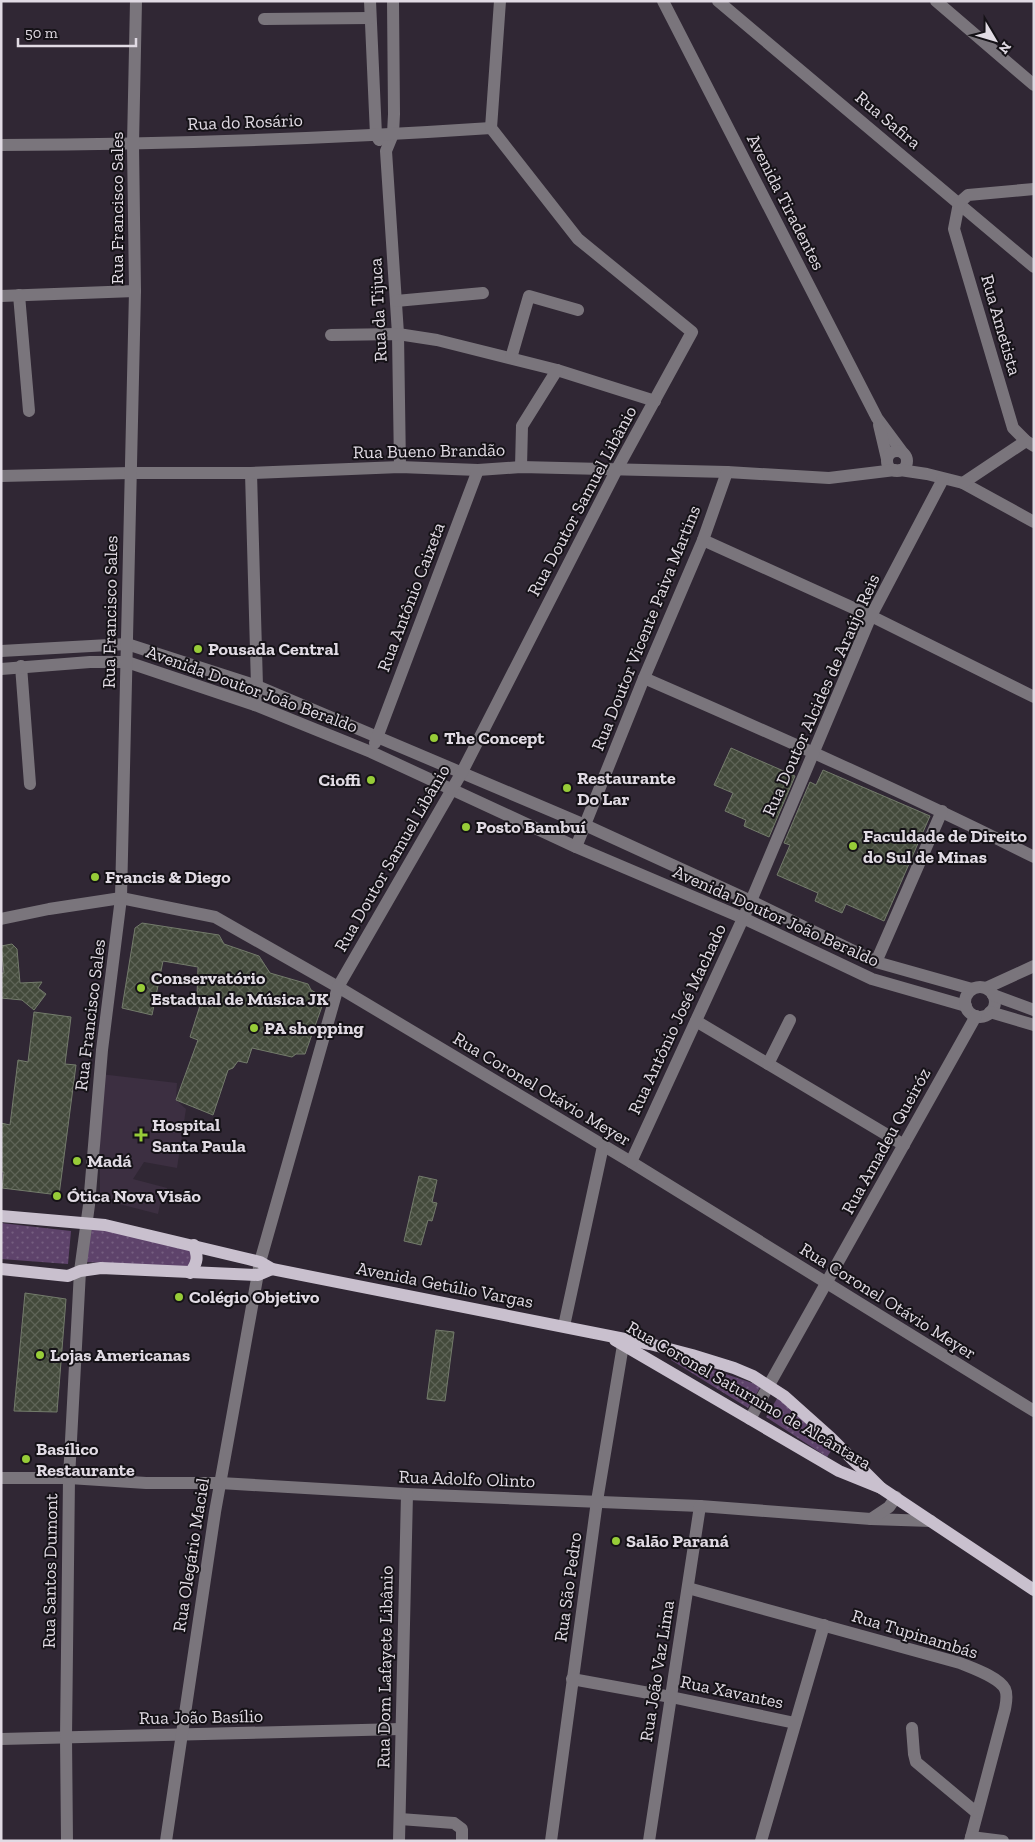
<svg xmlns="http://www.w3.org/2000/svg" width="1035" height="1842" font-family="'Zilla Slab',serif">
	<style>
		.built { fill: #3c2f41 }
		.grass { fill: url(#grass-dots) }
		.building { fill: url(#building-cross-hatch); stroke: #737b6b }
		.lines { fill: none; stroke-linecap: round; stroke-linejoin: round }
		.minor { stroke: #7a757c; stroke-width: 12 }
		.major { stroke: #c9c0ce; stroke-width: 12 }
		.poi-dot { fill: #97cc38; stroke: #151217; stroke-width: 2 }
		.labels { text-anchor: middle; stroke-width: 4; stroke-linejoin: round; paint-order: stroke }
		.street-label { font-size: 18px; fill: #e1dbe4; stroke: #151217 }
		.poi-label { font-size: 18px; font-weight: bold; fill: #e1dbe4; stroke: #151217; text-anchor: start }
	</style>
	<defs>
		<pattern id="grass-dots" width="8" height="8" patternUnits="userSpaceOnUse" patternTransform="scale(1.25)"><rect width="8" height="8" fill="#5e436b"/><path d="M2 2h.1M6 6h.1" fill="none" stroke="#755e80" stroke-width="1.8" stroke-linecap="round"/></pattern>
		<pattern id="building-cross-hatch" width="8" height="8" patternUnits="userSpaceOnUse" patternTransform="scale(1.25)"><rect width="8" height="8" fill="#434a3b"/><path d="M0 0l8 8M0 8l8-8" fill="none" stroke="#5e6457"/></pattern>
	</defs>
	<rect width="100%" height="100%" fill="#302734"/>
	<path class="built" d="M 100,1074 L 177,1083 L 176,1100 L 186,1109 L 177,1168 L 144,1162 L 133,1179 L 167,1188 L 165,1204 L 160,1204 L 158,1214 L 100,1199 Z"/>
	<g class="grass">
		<path d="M 1,1223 L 71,1231 L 68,1264 L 1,1259 Z"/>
		<path d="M 91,1227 L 190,1248 L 193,1258 L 188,1268 L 86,1262 Z"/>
		<path d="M 673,1356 L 761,1386 L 748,1408 L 671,1360 Z"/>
		<path d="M 778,1397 L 833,1448 L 827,1457 L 766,1417 Z"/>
	</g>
	<g class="building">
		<path d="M 731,748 L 795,776 L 769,837 L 744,826 L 746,820 L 725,811 L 733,793 L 714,785 Z"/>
		<path d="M 823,770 L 930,816 L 884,921 L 846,904 L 842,913 L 815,901 L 818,893 L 777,875 L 790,845 L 784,843 L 810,782 L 816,785 Z"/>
		<path d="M 142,923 L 219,935 L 224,944 L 259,956 L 270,973 L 308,984 L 311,990 L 325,998 L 305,1054 L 296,1054 L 292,1057 L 252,1048 L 247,1063 L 238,1061 L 233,1068 L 228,1070 L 213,1115 L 176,1100 L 198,1040 L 190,1037 L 203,996 L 197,995 L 198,967 L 163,961 L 152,1015 L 122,1008 L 135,928 Z"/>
		<path d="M 12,944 L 17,949 L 20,983 L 42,982 L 38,988 L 46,994 L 34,1010 L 22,1000 L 1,998 L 1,973 L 4,973 L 1,946 Z"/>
		<path d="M 34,1012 L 71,1017 L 65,1064 L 76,1065 L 59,1195 L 2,1188 L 4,1172 L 1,1172 L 1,1123 L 10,1125 L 18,1060 L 28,1062 Z"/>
		<path d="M 419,1176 L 437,1180 L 432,1202 L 437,1203 L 432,1221 L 428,1220 L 421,1245 L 404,1241 Z"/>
		<path d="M 25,1293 L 66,1299 L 57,1412 L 14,1411 Z"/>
		<path d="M 436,1330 L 454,1332 L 445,1401 L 427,1399 Z"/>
	</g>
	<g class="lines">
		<g class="minor">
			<path d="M 370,1 L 376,135 L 379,140"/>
			<path d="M 393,1 L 394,114 L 393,134 L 386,151 L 398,334 L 400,467"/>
			<path d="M 663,1 L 877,418 L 903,453"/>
			<path d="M 718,1 L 1034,267"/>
			<path d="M 936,1 L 1034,85"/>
			<path d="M 264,19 L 370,18"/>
			<path d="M 1,145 C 165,144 328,139 491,128"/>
			<path d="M 1034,189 L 968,195 L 959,203 L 954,229 L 1013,428 L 1026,441 L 1034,446"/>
			<path d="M 19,295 L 29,411"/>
			<path d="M 1,296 L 135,291"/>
			<path d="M 396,301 L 483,293"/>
			<path d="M 331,335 L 398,334 L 437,340 L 557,370 L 655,401"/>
			<path d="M 511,358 L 529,296 L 578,310"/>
			<path d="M 879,425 L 887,459"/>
			<circle cx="897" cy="461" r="10"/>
			<path d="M 521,467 L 522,426 L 557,370"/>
			<path d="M 900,470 L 927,474 L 963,483 L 1034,522"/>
			<path d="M 251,473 L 257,686 L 255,705"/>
			<path d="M 1,476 L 130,473 L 251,473 L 400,467 L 478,470 L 521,467 L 727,472 L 829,478 L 895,470"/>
			<path d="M 963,483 L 1026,441"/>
			<path d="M 703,540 L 871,616 L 1034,697"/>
			<path d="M 1,651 L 127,644 L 257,686 L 585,825 L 751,901 L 876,962 L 972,989"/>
			<path d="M 21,666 L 30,784"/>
			<path d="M 1,669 L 90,662 L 127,662 L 255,705 L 371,752 L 576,847 L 743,918 L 872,979 L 966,1006"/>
			<path d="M 644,678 C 775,735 906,793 1034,857"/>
			<path d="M 375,743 L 478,470"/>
			<path d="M 576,847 L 644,678 L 703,540 L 727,472"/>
			<path d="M 1,919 L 49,909 L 121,898 L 215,917 L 338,987 L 631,1162 L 1034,1411"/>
			<path d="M 876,962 L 942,811"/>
			<circle cx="980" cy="1002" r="15"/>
			<path d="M 986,988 L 1034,966"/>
			<path d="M 993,995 L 1034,1010"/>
			<path d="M 990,1012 L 1034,1025"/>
			<path d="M 696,1021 L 904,1145"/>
			<path d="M 768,1064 L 790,1020"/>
			<path d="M 631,1162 L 751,901 L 871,616 L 943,479"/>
			<path d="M 564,1326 L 603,1146"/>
			<path d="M 750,1419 L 976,1016"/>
			<path d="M 1,1478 L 69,1478 L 146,1483 L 220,1483 L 407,1494 L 700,1506 L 871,1519 L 931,1521"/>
			<path d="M 871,1519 L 889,1507 L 896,1497"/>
			<path d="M 688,1588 L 960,1663 C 972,1668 999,1677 1005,1689 C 1008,1695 1006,1703 1005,1709 L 970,1841"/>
			<path d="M 572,1679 L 671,1697 L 795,1723"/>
			<path d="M 912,1728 L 914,1754 L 916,1762 L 977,1813"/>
			<path d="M 1,1739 L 401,1729"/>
			<path d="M 400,1819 L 454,1823 L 462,1829 L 462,1841"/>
			<path d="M 971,1837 L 1003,1841"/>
			<path d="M 67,1841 L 66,1737 L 69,1478 L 80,1271 L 89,1205 L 102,1050 L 121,898 L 135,291 L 133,144 L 136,1"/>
			<path d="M 166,1841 L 215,1512 L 260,1262 L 338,987 L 462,772 L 617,469 L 692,332 L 578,239 L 491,128 L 500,1"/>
			<path d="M 399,1841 L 407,1494"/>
			<path d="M 551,1841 L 597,1501 L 624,1339"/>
			<path d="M 649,1841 L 700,1506"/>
			<path d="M 761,1841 L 824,1625"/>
		</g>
		<g class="major">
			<path d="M 1,1216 L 105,1225 L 248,1259 L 260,1262 L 272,1269 L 650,1344 L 692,1355 L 734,1368 L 753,1376 L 784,1396 L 831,1438 L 881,1488"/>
			<path d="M 1,1269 L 68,1276 L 80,1271 L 101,1268 L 258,1275 L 272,1269"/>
			<path d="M 190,1273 C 198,1262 198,1257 194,1245"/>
			<path d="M 615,1340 L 839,1471 L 881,1488 L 1034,1590"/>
		</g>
	</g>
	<g class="poi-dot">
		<circle cx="198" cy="649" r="5"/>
		<circle cx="434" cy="738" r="5"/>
		<circle cx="371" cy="780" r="5"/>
		<circle cx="567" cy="788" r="5"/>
		<circle cx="466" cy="827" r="5"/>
		<circle cx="853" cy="846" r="5"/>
		<circle cx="95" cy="877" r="5"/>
		<circle cx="141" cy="988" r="5"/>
		<circle cx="254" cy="1028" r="5"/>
		<path d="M138.5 1127.5h5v5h5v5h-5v5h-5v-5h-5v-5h5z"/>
		<circle cx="77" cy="1161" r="5"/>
		<circle cx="57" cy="1196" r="5"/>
		<circle cx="179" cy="1297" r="5"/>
		<circle cx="40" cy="1355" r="5"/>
		<circle cx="26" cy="1459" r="5"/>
		<circle cx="616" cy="1541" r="5"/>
	</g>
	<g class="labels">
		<g class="street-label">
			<text transform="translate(888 120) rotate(40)" y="6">Rua Safira</text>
			<text transform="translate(245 122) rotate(-2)" y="6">Rua do Rosário</text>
			<text transform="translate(786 202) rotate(63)" y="6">Avenida Tiradentes</text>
			<text transform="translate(117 208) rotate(-90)" y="6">Rua Francisco Sales</text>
			<text transform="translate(378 310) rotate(-93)" y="6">Rua da Tijuca</text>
			<text transform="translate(1001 325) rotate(74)" y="6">Rua Ametista</text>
			<text transform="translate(429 451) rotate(-1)" y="6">Rua Bueno Brandão</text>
			<text transform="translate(582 501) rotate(-62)" y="6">Rua Doutor Samuel Libânio</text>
			<text transform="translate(411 597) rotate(-69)" y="6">Rua Antônio Caixeta</text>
			<text transform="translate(110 612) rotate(-89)" y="6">Rua Francisco Sales</text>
			<text transform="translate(646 628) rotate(-68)" y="6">Rua Doutor Vicente Paiva Martins</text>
			<text transform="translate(252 689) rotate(20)" y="6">Avenida Doutor João Beraldo</text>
			<text transform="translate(821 695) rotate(-66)" y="6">Rua Doutor Alcides de Araújo Reis</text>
			<text transform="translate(392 858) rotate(-60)" y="6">Rua Doutor Samuel Libânio</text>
			<text transform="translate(776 916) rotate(24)" y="6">Avenida Doutor João Beraldo</text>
			<text transform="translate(90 1015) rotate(-83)" y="6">Rua Francisco Sales</text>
			<text transform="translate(677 1019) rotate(-65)" y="6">Rua Antônio José Machado</text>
			<text transform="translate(542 1089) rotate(31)" y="6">Rua Coronel Otávio Meyer</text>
			<text transform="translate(886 1141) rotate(-61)" y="6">Rua Amadeu Queiróz</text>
			<text transform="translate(445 1285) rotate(11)" y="6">Avenida Getúlio Vargas</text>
			<text transform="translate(888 1301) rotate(32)" y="6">Rua Coronel Otávio Meyer</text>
			<text transform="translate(749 1395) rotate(30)" y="6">Rua Coronel Saturnino de Alcântara</text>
			<text transform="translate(467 1479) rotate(2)" y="6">Rua Adolfo Olinto</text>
			<text transform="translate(191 1555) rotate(-81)" y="6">Rua Olegário Maciel</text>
			<text transform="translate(50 1571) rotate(-89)" y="6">Rua Santos Dumont</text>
			<text transform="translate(568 1587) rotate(-82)" y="6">Rua São Pedro</text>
			<text transform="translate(915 1634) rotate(17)" y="6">Rua Tupinambás</text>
			<text transform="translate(385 1667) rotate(-89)" y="6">Rua Dom Lafayete Libânio</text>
			<text transform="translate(657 1671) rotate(-81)" y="6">Rua João Vaz Lima</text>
			<text transform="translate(732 1692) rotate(12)" y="6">Rua Xavantes</text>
			<text transform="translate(201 1717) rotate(-1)" y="6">Rua João Basílio</text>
		</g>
		<g class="poi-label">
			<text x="208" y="655">Pousada Central</text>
			<text x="444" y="744">The Concept</text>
			<text x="577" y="784">Restaurante<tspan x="577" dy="21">Do Lar</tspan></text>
			<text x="361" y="786" text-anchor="end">Cioffi</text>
			<text x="476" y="833">Posto Bambuí</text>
			<text x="863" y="842">Faculdade de Direito<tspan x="863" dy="21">do Sul de Minas</tspan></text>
			<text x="105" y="883">Francis &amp; Diego</text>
			<text x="151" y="984">Conservatório<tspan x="151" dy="21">Estadual de Música JK</tspan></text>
			<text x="264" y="1034">PA shopping</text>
			<text x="152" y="1131">Hospital<tspan x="152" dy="21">Santa Paula</tspan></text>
			<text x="87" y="1167">Madá</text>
			<text x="67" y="1202">Ótica Nova Visão</text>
			<text x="189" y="1303">Colégio Objetivo</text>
			<text x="50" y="1361">Lojas Americanas</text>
			<text x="36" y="1455">Basílico<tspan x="36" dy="21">Restaurante</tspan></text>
			<text x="626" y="1547">Salão Paraná</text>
		</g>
	</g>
	<rect width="1035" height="1842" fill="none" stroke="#e1dbe4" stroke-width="5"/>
	<g transform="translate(995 40) rotate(128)" stroke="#151217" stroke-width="4" paint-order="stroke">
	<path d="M0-4L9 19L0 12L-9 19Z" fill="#e1dbe4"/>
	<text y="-8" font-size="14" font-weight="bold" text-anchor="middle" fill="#e1dbe4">N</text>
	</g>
	<path d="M18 38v8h118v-8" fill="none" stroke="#e1dbe4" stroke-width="2.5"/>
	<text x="25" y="38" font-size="15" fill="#e1dbe4" stroke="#151217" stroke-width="4" paint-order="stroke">50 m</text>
</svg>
